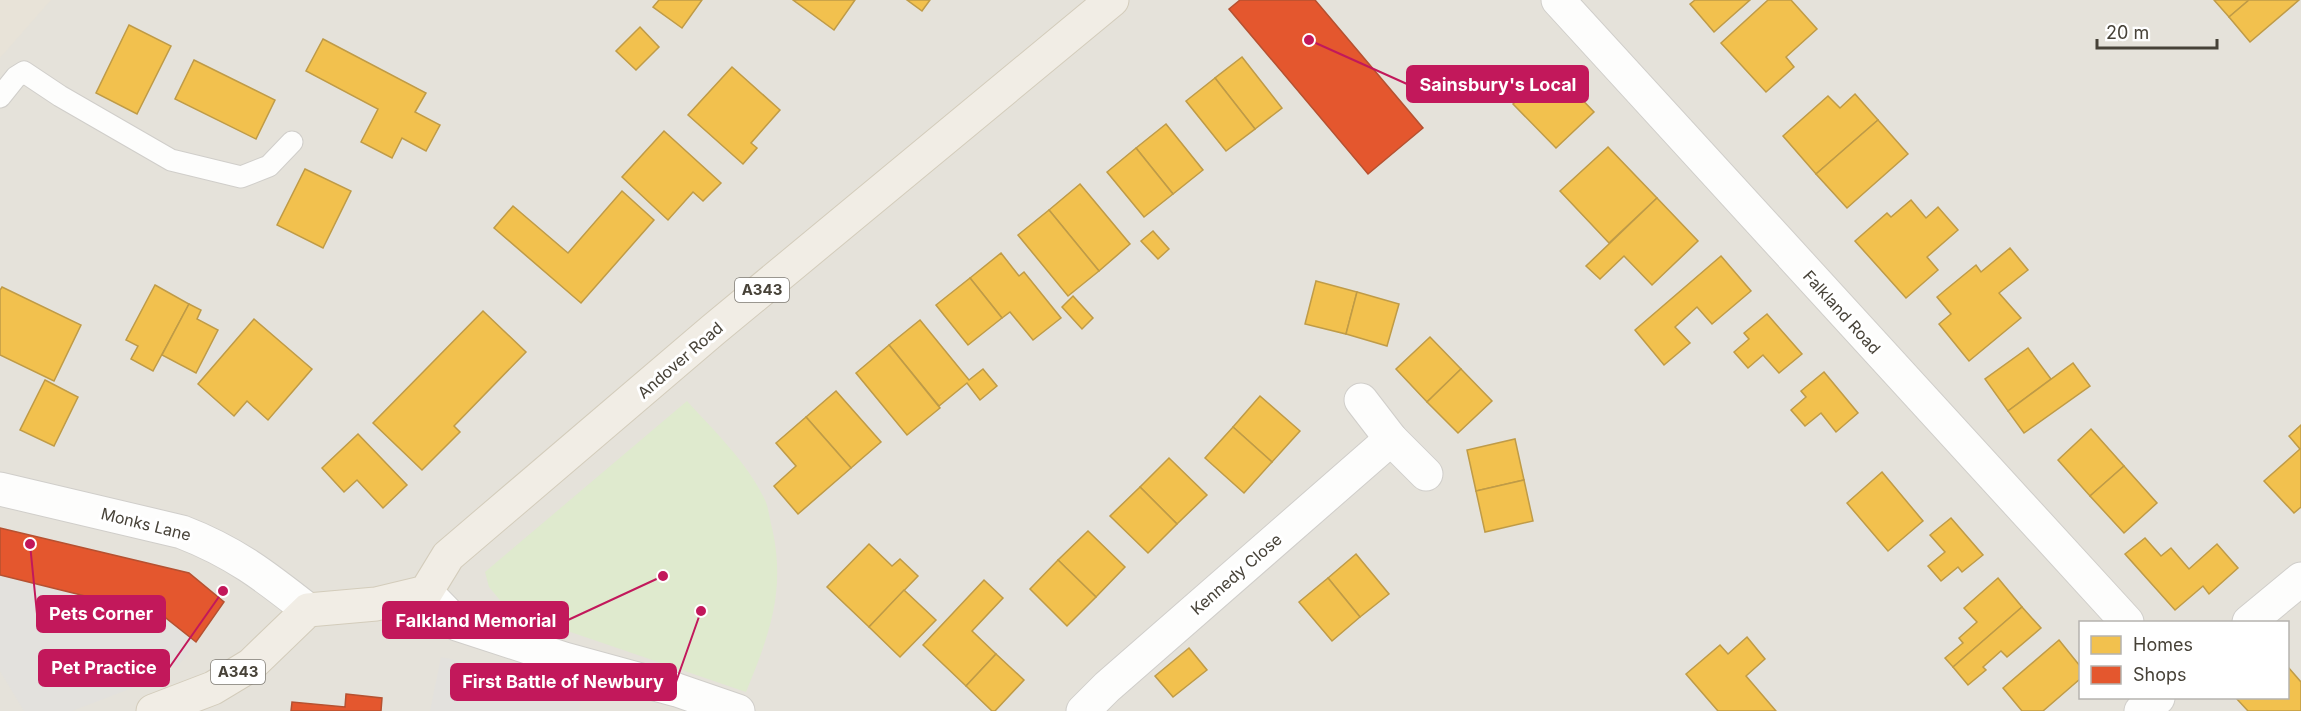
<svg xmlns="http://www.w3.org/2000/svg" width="2301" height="711" font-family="Inter,sans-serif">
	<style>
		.residential { fill: #e5e2da; fill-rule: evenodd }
		.education { fill: #e8e3d8 }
		.green { fill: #dfeace }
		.parking { fill: #e3e1dd }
		.homes { fill: #f2c14e; stroke: #bf9b47; stroke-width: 1.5 }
		.shops { fill: #e4572e; stroke: #b55131; stroke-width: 1.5 }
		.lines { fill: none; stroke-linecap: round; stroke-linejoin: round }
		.lane-casing { stroke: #d0ceca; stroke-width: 23 }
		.street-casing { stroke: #d0ceca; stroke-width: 35 }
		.primary-casing { stroke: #d3ccbb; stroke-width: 35 }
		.lane { stroke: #fdfdfc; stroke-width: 21 }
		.street { stroke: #fdfdfc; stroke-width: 33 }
		.primary { stroke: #f1ede5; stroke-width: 33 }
		.labels { text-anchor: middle; stroke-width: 6; stroke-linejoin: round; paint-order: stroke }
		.shield { fill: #fff; stroke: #7e7b74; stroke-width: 1.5 }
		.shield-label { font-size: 15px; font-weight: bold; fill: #474238 }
		.street-label { font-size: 16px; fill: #474238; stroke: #fff }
		.leader { fill: none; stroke: #c2185b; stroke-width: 2 }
		.callout-dot { fill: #c2185b; stroke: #fff; stroke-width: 2 }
		.callout { fill: #c2185b; stroke: #c2185b; stroke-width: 2 }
		.callout-label { font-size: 18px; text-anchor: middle; font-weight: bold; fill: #fff }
	</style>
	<rect width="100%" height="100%" fill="#f2f0ec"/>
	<path class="residential" d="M 0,0 L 2301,0 L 2301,711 L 0,711 ZM 2080,622 L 2288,622 L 2288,698 L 2080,698 Z"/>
	<path class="education" d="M 0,0 L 51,0 L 0,58 Z"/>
	<path class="green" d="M 687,401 C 714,431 746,461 764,498 C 768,505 769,515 771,524 C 787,587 770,634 746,692 L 509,611 L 489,587 L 485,572 Z"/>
	<g class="parking">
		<path d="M 0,575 L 162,615 L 196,642 L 177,667 L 151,661 L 148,682 L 72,711 L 24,711 L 0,671 Z"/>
		<path d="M 441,657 L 583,687 L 579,711 L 430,711 Z"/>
	</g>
	<g class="homes">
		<path d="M 659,0 L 702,0 L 682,28 L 653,7 Z"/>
		<path d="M 793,0 L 855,0 L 834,30 Z"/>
		<path d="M 907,0 L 930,0 L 922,11 Z"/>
		<path d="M 1695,0 L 1750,0 L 1714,32 L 1690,4 Z"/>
		<path d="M 1768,0 L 1791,0 L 1817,29 L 1786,57 L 1794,67 L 1766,92 L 1721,43 Z"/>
		<path d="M 2214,0 L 2249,0 L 2229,17 Z"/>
		<path d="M 2249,0 L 2299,0 L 2250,42 L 2229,17 Z"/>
		<path d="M 129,25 L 171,46 L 137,114 L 96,93 Z"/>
		<path d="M 640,27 L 659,47 L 636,70 L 616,51 Z"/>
		<path d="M 323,39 L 426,93 L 415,112 L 440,125 L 426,151 L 402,138 L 392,158 L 361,142 L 378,109 L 306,71 Z"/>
		<path d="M 1242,57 L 1282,108 L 1255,129 L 1215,78 Z"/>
		<path d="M 194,60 L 275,100 L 256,139 L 175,99 Z"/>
		<path d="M 732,67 L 780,110 L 751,143 L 757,148 L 743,164 L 688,115 Z"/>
		<path d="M 1551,67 L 1594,112 L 1556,148 L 1513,104 Z"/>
		<path d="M 1215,78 L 1255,129 L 1226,151 L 1186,101 Z"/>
		<path d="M 1855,94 L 1878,120 L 1816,174 L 1783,136 L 1828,96 L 1840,108 Z"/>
		<path d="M 1878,120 L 1908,154 L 1847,208 L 1816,174 Z"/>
		<path d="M 1166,124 L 1203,170 L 1173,194 L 1136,148 Z"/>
		<path d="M 664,131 L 721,183 L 703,201 L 693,192 L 668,220 L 622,177 Z"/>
		<path d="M 1608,147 L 1657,198 L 1609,243 L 1560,191 Z"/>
		<path d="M 1136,148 L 1173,194 L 1144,217 L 1107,172 Z"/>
		<path d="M 305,169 L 351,191 L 323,248 L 277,225 Z"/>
		<path d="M 1080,184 L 1130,244 L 1099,271 L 1049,210 Z"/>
		<path d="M 622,191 L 654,220 L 581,303 L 494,228 L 513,206 L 568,253 Z"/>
		<path d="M 1657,198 L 1698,241 L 1652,285 L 1624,256 L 1600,279 L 1586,266 Z"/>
		<path d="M 1911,200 L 1926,218 L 1938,207 L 1958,230 L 1927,257 L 1938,270 L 1906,298 L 1855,241 L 1887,213 L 1891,217 Z"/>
		<path d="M 1049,210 L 1099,271 L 1068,296 L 1018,235 Z"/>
		<path d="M 1153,231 L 1169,249 L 1158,259 L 1141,241 Z"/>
		<path d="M 2010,248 L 2028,270 L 1999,293 L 2021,318 L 1969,361 L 1939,324 L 1951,314 L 1937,297 L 1976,265 L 1981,272 Z"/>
		<path d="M 1001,253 L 1019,276 L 1024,272 L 1061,318 L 1033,340 L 1010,312 L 1002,318 L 970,278 Z"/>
		<path d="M 1721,256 L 1751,291 L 1712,324 L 1697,307 L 1675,327 L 1690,343 L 1664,365 L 1635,330 Z"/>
		<path d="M 970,278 L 1002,318 L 968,345 L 936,305 Z"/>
		<path d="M 1316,281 L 1357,292 L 1346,334 L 1305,324 Z"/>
		<path d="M 155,285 L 189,304 L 153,371 L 131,359 L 138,346 L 126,340 Z"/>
		<path d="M 2,287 L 81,325 L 54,381 L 0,355 L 0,290 Z"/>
		<path d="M 1357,292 L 1399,304 L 1387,346 L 1346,334 Z"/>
		<path d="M 1073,296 L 1093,318 L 1082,329 L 1062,307 Z"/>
		<path d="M 189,304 L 201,310 L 197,319 L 218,330 L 196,373 L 162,355 Z"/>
		<path d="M 483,311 L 526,352 L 454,426 L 460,432 L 422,470 L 373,423 Z"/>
		<path d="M 1767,314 L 1802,354 L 1779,373 L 1763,355 L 1748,368 L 1734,352 L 1749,339 L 1744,333 Z"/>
		<path d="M 254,319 L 312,369 L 268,420 L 247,401 L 234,416 L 198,384 Z"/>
		<path d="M 920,320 L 969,380 L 983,369 L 997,386 L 980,400 L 967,383 L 939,406 L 889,345 Z"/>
		<path d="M 1430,337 L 1461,369 L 1427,402 L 1396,369 Z"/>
		<path d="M 889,345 L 940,408 L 907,435 L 856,373 Z"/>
		<path d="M 2028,348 L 2051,379 L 2008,411 L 1985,379 Z"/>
		<path d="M 2073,363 L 2090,386 L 2024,433 L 2008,411 Z"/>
		<path d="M 1461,369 L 1492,401 L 1458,433 L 1427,402 Z"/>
		<path d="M 1824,372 L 1858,413 L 1836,432 L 1821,413 L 1805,426 L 1791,410 L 1806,397 L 1801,391 Z"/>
		<path d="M 45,380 L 78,397 L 54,446 L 20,430 Z"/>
		<path d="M 836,391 L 881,442 L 851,468 L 806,417 Z"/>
		<path d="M 1260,396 L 1300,431 L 1272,462 L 1233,427 Z"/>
		<path d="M 806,417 L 851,468 L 798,514 L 774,486 L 796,466 L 776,443 Z"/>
		<path d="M 2301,425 L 2301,507 L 2294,513 L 2264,481 L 2300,449 L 2289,436 Z"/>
		<path d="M 1233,427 L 1272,462 L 1244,493 L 1205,458 Z"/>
		<path d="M 2091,429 L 2124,466 L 2090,496 L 2058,460 Z"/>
		<path d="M 358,434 L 407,485 L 383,508 L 357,480 L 344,492 L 322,468 Z"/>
		<path d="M 1515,439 L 1524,480 L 1476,491 L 1467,450 Z"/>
		<path d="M 1169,458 L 1207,495 L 1177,524 L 1140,487 Z"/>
		<path d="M 2124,466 L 2157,503 L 2124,533 L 2090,496 Z"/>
		<path d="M 1882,472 L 1923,521 L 1888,551 L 1847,503 Z"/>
		<path d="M 1524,480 L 1533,521 L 1485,532 L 1476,491 Z"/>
		<path d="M 1140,487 L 1177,524 L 1148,553 L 1110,516 Z"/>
		<path d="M 1951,518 L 1983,555 L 1962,572 L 1958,567 L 1941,581 L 1928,566 L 1945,552 L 1930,535 Z"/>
		<path d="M 1088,531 L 1125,567 L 1096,597 L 1058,560 Z"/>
		<path d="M 2145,538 L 2161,556 L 2171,548 L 2189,569 L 2217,544 L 2238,568 L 2209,594 L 2203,586 L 2175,610 L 2125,554 Z"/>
		<path d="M 869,544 L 892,566 L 900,559 L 918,576 L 869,627 L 827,587 Z"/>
		<path d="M 1356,554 L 1389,594 L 1360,617 L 1328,578 Z"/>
		<path d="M 1058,560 L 1096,597 L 1067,626 L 1030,589 Z"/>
		<path d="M 1328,578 L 1360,617 L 1332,641 L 1299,602 Z"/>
		<path d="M 1998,578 L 2022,607 L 1953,667 L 1945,658 L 1963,643 L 1959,638 L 1977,622 L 1964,608 Z"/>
		<path d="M 984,580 L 1003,598 L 972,631 L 996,654 L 966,686 L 923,645 Z"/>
		<path d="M 904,590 L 936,620 L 900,657 L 869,627 Z"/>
		<path d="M 2022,607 L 2041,628 L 2007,657 L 2001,651 L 1983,667 L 1986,670 L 1968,685 L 1953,667 Z"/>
		<path d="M 1747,637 L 1765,659 L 1746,676 L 1776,711 L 1718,711 L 1686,674 L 1720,645 L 1728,654 Z"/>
		<path d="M 2059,640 L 2080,666 L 2080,679 L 2043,711 L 2022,711 L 2003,688 Z"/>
		<path d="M 1189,648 L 1207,670 L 1173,697 L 1155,676 Z"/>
		<path d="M 996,654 L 1024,680 L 995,711 L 992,711 L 966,686 Z"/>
		<path d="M 2288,667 L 2301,682 L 2301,711 L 2248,711 L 2236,698 L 2288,698 Z"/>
	</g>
	<g class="shops">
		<path d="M 1240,0 L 1315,0 L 1423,128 L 1368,174 L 1229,9 Z"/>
		<path d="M 0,528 L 189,573 L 224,602 L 196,642 L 162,615 L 0,575 Z"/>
		<path d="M 346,694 L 382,698 L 381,711 L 291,711 L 292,702 L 345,707 Z"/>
	</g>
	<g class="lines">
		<defs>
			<path id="lane" d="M 0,97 L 16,77 L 24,72 L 60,96 L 171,160 L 241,177 L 269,166 L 292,142"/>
			<g id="street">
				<path d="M 1558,0 L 2127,622"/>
				<path d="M 1361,400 L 1391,439 L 1426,474"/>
				<path d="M 0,489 L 182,532 C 234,552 265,576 308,610"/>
				<path d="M 426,592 L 457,624 L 564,659 L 677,690 L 738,711"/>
				<path d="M 2249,622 L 2301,579"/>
				<path d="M 1083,711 L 1107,687 L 1391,439"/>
				<path d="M 2141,711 L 2158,698"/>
			</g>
			<path id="primary" d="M 153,711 L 213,688 L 251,665 L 308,610 L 376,604 L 426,592 L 448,556 L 713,330 L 1112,0"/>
		</defs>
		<use href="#lane" class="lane-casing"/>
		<use href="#street" class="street-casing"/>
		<use href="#primary" class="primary-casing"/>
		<use href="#lane" class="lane"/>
		<use href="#street" class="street"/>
		<use href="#primary" class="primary"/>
	</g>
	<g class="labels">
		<g class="shield">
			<rect x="735" y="278" width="54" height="24" rx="4.5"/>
			<rect x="211" y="660" width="54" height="24" rx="4.5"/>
		</g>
		<g class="shield-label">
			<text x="762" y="295">A343</text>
			<text x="238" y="677">A343</text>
		</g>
		<g class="street-label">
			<text transform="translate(1842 312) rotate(48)" y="6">Falkland Road</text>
			<text transform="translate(680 360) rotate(-41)" y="6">Andover Road</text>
			<text transform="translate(146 524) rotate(14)" y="6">Monks Lane</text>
			<text transform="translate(1236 574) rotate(-41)" y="6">Kennedy Close</text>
		</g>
	</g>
	<path class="leader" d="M1309 40L1407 84M30 544L37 614M663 576L568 620M223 591L169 668M701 611L676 682"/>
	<g class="callout-dot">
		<circle cx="1309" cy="40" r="6"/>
		<circle cx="30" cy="544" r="6"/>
		<circle cx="663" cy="576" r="6"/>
		<circle cx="223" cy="591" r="6"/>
		<circle cx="701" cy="611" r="6"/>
	</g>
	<g class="callout">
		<rect x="1407" y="66" width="181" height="36" rx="6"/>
		<rect x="37" y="596" width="128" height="36" rx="6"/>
		<rect x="383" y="602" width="185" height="36" rx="6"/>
		<rect x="39" y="650" width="130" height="36" rx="6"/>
		<rect x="451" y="664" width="225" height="36" rx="6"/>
	</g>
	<g class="callout-label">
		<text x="1498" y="91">Sainsbury's Local</text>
		<text x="101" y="620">Pets Corner</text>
		<text x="476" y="627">Falkland Memorial</text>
		<text x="104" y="674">Pet Practice</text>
		<text x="563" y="688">First Battle of Newbury</text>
	</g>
	<rect x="2079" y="621" width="210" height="78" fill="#ffffff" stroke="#b5b3af" stroke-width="1.5"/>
	<rect x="2091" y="636" width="30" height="18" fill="#f2c14e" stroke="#b5b3af" stroke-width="1.5"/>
	<text x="2133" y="651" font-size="18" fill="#474238">Homes</text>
	<rect x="2091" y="666" width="30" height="18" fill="#e4572e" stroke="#b5b3af" stroke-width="1.5"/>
	<text x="2133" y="681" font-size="18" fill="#474238">Shops</text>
	<path d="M2097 39v9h120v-9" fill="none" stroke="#474238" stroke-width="3"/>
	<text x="2106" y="39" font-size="18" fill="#474238" stroke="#ffffff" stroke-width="4.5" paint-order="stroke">20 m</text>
</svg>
